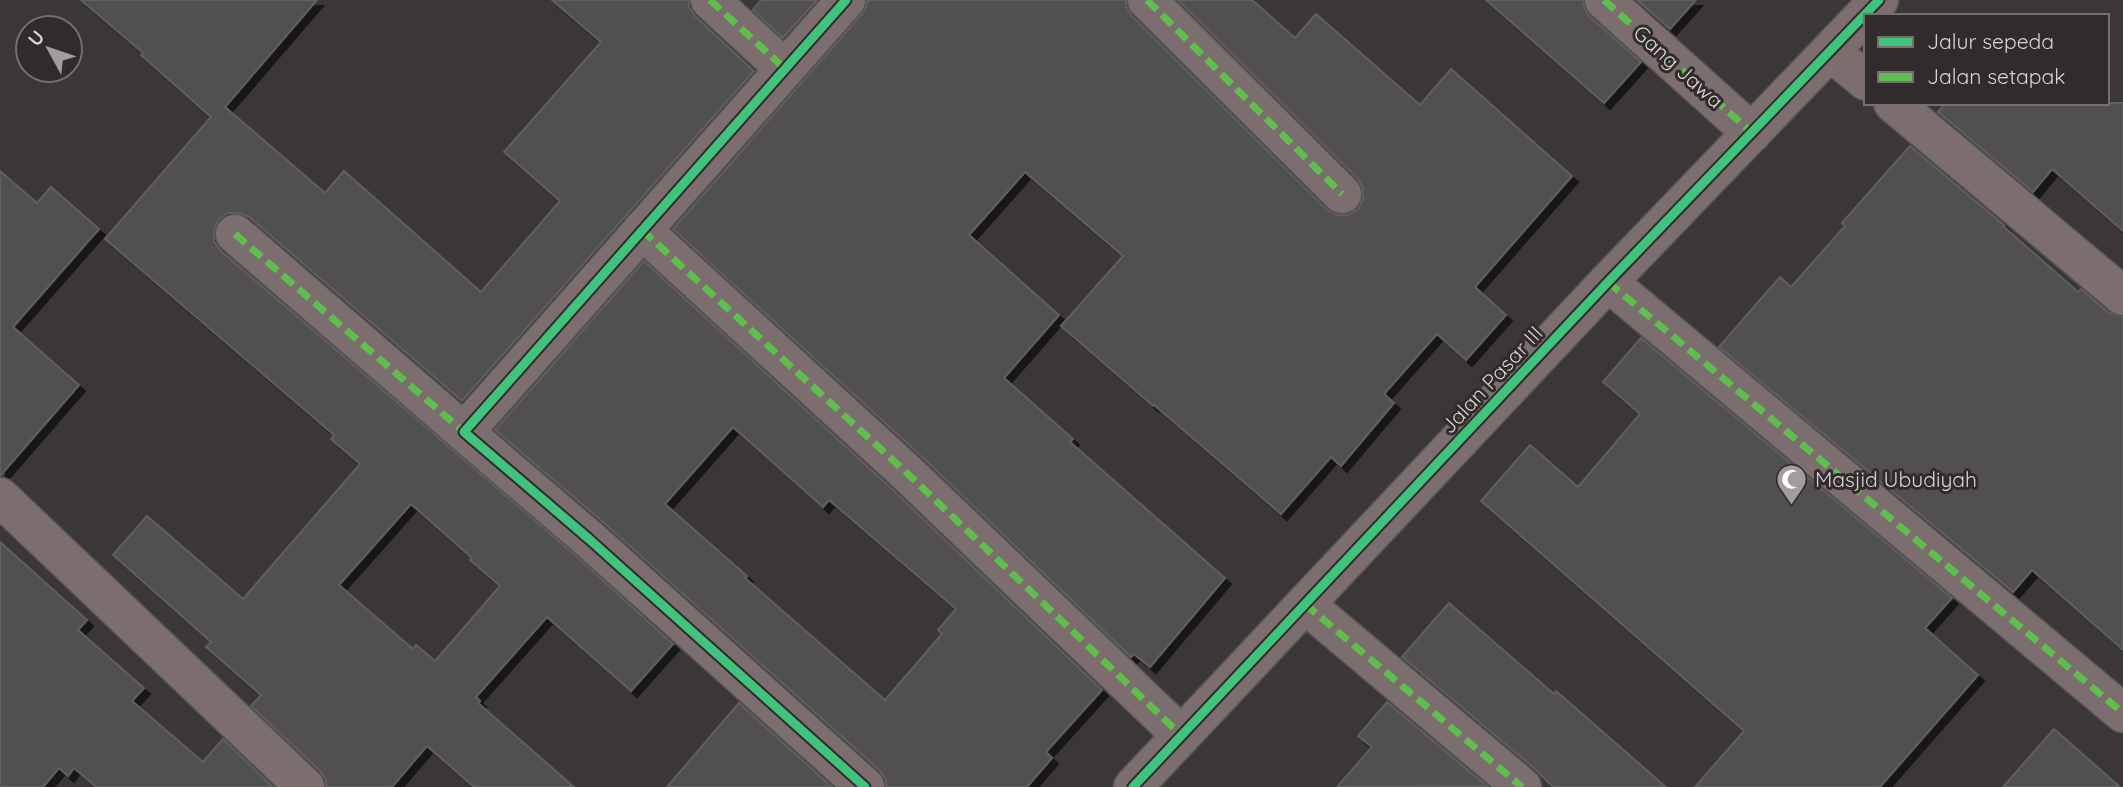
<svg xmlns="http://www.w3.org/2000/svg" width="2123" height="787" font-family="Quicksand,sans-serif">
	<style>
		.building { fill: #515050; stroke: #605f5f; stroke-width: 2; fill-rule: evenodd; filter: url(#shadow) }
		.lines { fill: none; stroke-linecap: round; stroke-linejoin: round }
		.minor-casing { stroke: #565454; stroke-width: 41 }
		.tertiary-casing { stroke: #565454; stroke-width: 41 }
		.minor { stroke: #7c6d6e; stroke-width: 38 }
		.tertiary { stroke: #7c6d6e; stroke-width: 38 }
		.quiet { stroke: #5fbe4e; stroke-width: 7; stroke-dasharray: 14 7; stroke-linecap: butt }
		.cycleway-casing { stroke: #312b2c; stroke-width: 13 }
		.cycleway { stroke: #40c37c; stroke-width: 9 }
		.labels { text-anchor: middle; stroke-width: 6; stroke-linejoin: round; paint-order: stroke }
		.street-label { font-size: 21px; fill: #d8d4d5; stroke: #312b2c }
		.poi-label { font-size: 21px; fill: #d8d4d5; stroke: #312b2c; text-anchor: start }
	</style>
	<defs>
		<filter id="shadow"><feDropShadow dx="6" dy="6" stdDeviation="0" flood-color="#0009"/></filter>
	</defs>
	<rect width="100%" height="100%" fill="#3b3737"/>
	<g class="building">
		<path d="M 81,0 L 317,0 L 225,107 L 325,193 L 344,171 L 481,292 L 560,201 L 504,152 L 601,42 L 552,0 L 689,0 L 689,7 L 695,16 L 754,71 L 462,401 L 249,217 L 240,213 L 228,213 L 219,219 L 214,229 L 214,241 L 221,251 L 575,555 L 673,644 L 631,691 L 547,617 L 476,697 L 480,701 L 478,703 L 574,787 L 474,787 L 427,746 L 392,787 L 326,787 L 326,780 L 320,771 L 251,706 L 261,695 L 206,647 L 211,642 L 113,555 L 147,516 L 243,599 L 360,464 L 331,439 L 334,435 L 105,239 L 211,117 L 141,55 L 143,53 ZM 411,504 L 472,558 L 470,560 L 500,586 L 435,661 L 416,645 L 413,649 L 339,585 Z"/>
		<path d="M 761,0 L 817,0 L 783,38 L 753,10 Z"/>
		<path d="M 867,0 L 1126,0 L 1126,6 L 1132,16 L 1327,210 L 1337,215 L 1348,215 L 1358,209 L 1363,199 L 1363,188 L 1358,179 L 1178,0 L 1252,0 L 1295,38 L 1316,14 L 1420,105 L 1451,69 L 1572,176 L 1475,287 L 1506,315 L 1466,360 L 1437,334 L 1384,394 L 1394,403 L 1341,466 L 1331,457 L 1281,514 L 1154,405 L 1153,406 L 1061,326 L 1123,256 L 1025,172 L 969,235 L 1059,315 L 1004,378 L 1073,439 L 1070,442 L 1225,578 L 1150,667 L 1134,654 L 1131,657 L 922,457 L 673,229 L 862,14 L 867,5 Z"/>
		<path d="M 1486,0 L 1583,0 L 1584,7 L 1589,16 L 1641,62 L 1604,103 Z"/>
		<path d="M 1637,0 L 1696,0 L 1670,29 Z"/>
		<path d="M 1946,103 L 2123,103 L 2123,231 L 2052,169 L 2033,192 L 1938,112 Z"/>
		<path d="M 1910,146 L 2004,225 L 2003,226 L 2078,292 L 2081,289 L 2109,313 L 2123,317 L 2123,650 L 2032,570 L 2013,592 L 1719,347 L 1780,277 L 1791,287 L 1845,226 L 1842,223 Z"/>
		<path d="M 0,171 L 37,203 L 51,187 L 99,229 L 13,327 L 79,385 L 0,476 Z"/>
		<path d="M 644,261 L 892,489 L 1102,690 L 1046,752 L 1052,758 L 1027,787 L 886,787 L 886,780 L 880,771 L 604,523 L 495,430 ZM 733,427 L 823,507 L 829,500 L 956,609 L 938,630 L 942,634 L 885,700 L 745,578 L 747,576 L 665,504 Z"/>
		<path d="M 1641,338 L 1952,598 L 1925,628 L 1978,675 L 1880,787 L 1695,787 L 1744,731 L 1481,501 L 1530,445 L 1578,487 L 1640,414 L 1603,382 Z"/>
		<path d="M 0,542 L 87,620 L 78,630 L 144,688 L 132,701 L 203,762 L 223,739 L 273,787 L 96,787 L 74,768 L 68,776 L 59,768 L 43,787 L 0,787 Z"/>
		<path d="M 1449,603 L 1554,694 L 1556,691 L 1666,787 L 1553,787 L 1536,770 L 1402,657 Z"/>
		<path d="M 1387,702 L 1487,786 L 1337,787 L 1372,747 L 1358,736 Z"/>
		<path d="M 739,703 L 832,787 L 667,787 Z"/>
		<path d="M 2054,729 L 2120,787 L 2003,787 Z"/>
	</g>
	<g class="lines">
		<defs>
			<g id="minor">
				<path d="M 710,0 L 785,69"/>
				<path d="M 846,0 L 464,432 L 589,539 L 865,787"/>
				<path d="M 1147,0 L 1342,194"/>
				<path d="M 1604,0 L 1752,133"/>
				<path d="M 1831,52 L 1866,81"/>
				<path d="M 1893,103 L 2123,296"/>
				<path d="M 642,230 L 907,473 L 1181,735"/>
				<path d="M 235,234 L 464,432"/>
				<path d="M 1608,282 L 2123,713"/>
				<path d="M 0,497 L 305,787"/>
				<path d="M 1305,604 L 1522,787"/>
			</g>
			<path id="tertiary" d="M 1133,787 L 1608,282 L 1879,0"/>
		</defs>
		<use href="#minor" class="minor-casing"/>
		<use href="#tertiary" class="tertiary-casing"/>
		<use href="#minor" class="minor"/>
		<use href="#tertiary" class="tertiary"/>
		<g class="quiet">
			<path d="M 710,0 L 785,69"/>
			<path d="M 1147,0 L 1342,194"/>
			<path d="M 1604,0 L 1752,133"/>
			<path d="M 642,230 L 907,473 L 1181,735"/>
			<path d="M 235,234 L 464,432"/>
			<path d="M 1608,282 L 2123,713"/>
			<path d="M 1305,604 L 1522,787"/>
		</g>
		<defs>
			<g id="cycleway">
				<path d="M 846,0 L 464,432 L 589,539 L 865,787"/>
				<path d="M 1133,787 L 1608,282 L 1879,0"/>
			</g>
		</defs>
		<use href="#cycleway" class="cycleway-casing"/>
		<use href="#cycleway" class="cycleway"/>
	</g>
	<defs>
		<symbol id="mosque-pin" viewBox="-11 -11 22 30"><path d="M0 17L-7.5 6A9.5 9.5 0 1 1 7.5 6Z" fill="#a19d9e" stroke="#312b2c"/><path d="M3.5-4.9A6 6 0 1 0 3.5 4.9A5 5 0 1 1 3.5-4.9Z" fill="#fff"/></symbol>
	</defs>
	<g fill-rule="evenodd">
		<use href="#mosque-pin" x="1774" y="462" width="35" height="47"/>
	</g>
	<g class="labels">
		<g class="street-label">
			<text transform="translate(1678 67) rotate(42)" y="7">Gang Jawa</text>
			<text transform="translate(1492 380) rotate(-47)" y="7">Jalan Pasar III</text>
		</g>
		<g class="poi-label">
			<text x="1815" y="487">Masjid Ubudiyah</text>
		</g>
	</g>
	<rect x="1864" y="14" width="245" height="91" fill="#312b2c" stroke="#746f70" stroke-width="2"/>
	<rect x="1878" y="37" width="35" height="10" fill="#40c37c" stroke="#746f70" stroke-width="2"/>
	<text x="1927" y="49" font-size="21" fill="#d8d4d5">Jalur sepeda</text>
	<rect x="1878" y="72" width="35" height="10" fill="#5fbe4e" stroke="#746f70" stroke-width="2"/>
	<text x="1927" y="84" font-size="21" fill="#d8d4d5">Jalan setapak</text>
	<g transform="translate(49 49) rotate(310)"><circle r="33" fill="#312b2c" stroke="#746f70" stroke-width="2"/>
	<path d="M0-5L12 26L0 18L-12 26Z" fill="#a19d9e"/>
	<text y="-10" font-size="19" font-weight="bold" text-anchor="middle" fill="#d8d4d5">U</text>
	</g>
</svg>
